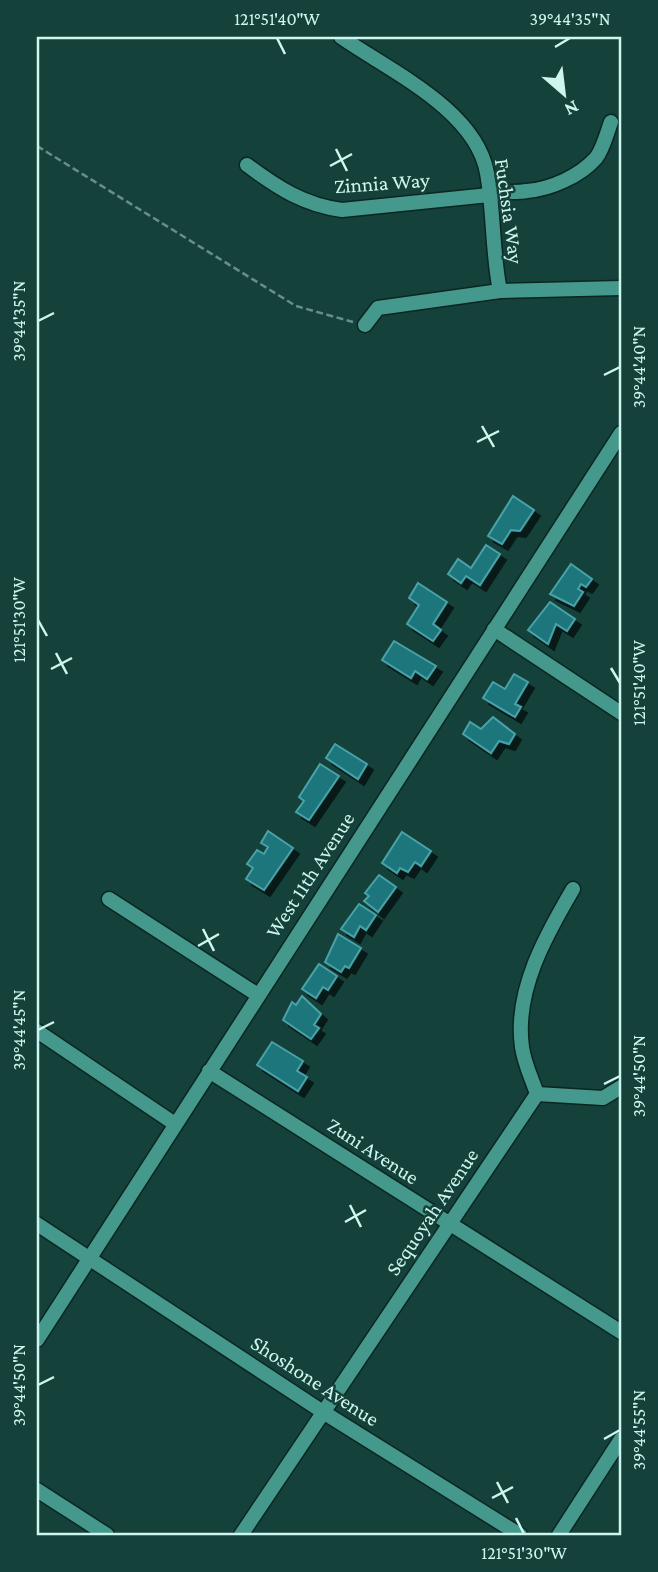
<svg xmlns="http://www.w3.org/2000/svg" width="658" height="1572" font-family="'Crimson Pro',serif">
	<style>
		.building { fill: #1a767c; stroke: #4aa2a8; stroke-width: 2; filter: url(#shadow) }
		.lines { fill: none; stroke-linecap: round; stroke-linejoin: round }
		.minor-casing { stroke: #0b2622; stroke-width: 17 }
		.path { stroke: #659089; stroke-width: 2.5; stroke-dasharray: 7 3.5; stroke-linecap: butt }
		.minor { stroke: #45998c; stroke-width: 14 }
		.ticks { fill: none; stroke: #cef6ee; stroke-width: 2.5 }
		.labels { text-anchor: middle; stroke-width: 5; stroke-linejoin: round; paint-order: stroke }
		.street-label { font-size: 21px; fill: #cef6ee; stroke: #14423b }
		.neatline { fill: none; stroke: #cef6ee; stroke-width: 2.5 }
		.ticks-label { font-size: 18px; text-anchor: middle; fill: #cef6ee }
	</style>
	<defs>
		<filter id="shadow"><feDropShadow dx="6" dy="6" stdDeviation="0" flood-color="#0009"/></filter>
	</defs>
	<rect width="100%" height="100%" fill="#14423b"/>
	<g class="building">
		<path d="M 513,496 L 534,510 L 520,531 L 511,530 L 502,544 L 488,536 Z"/>
		<path d="M 486,545 L 500,554 L 480,585 L 466,576 L 461,583 L 448,574 L 458,559 L 471,568 Z"/>
		<path d="M 571,564 L 592,579 L 586,587 L 581,584 L 578,589 L 583,592 L 574,606 L 550,594 Z"/>
		<path d="M 418,583 L 447,602 L 433,624 L 441,630 L 433,641 L 407,624 L 419,605 L 409,598 Z"/>
		<path d="M 550,602 L 575,619 L 567,631 L 556,624 L 548,644 L 528,630 Z"/>
		<path d="M 394,641 L 436,666 L 427,679 L 415,671 L 411,678 L 382,660 Z"/>
		<path d="M 514,674 L 528,682 L 515,704 L 521,707 L 515,717 L 483,698 L 493,682 L 505,689 Z"/>
		<path d="M 493,717 L 515,734 L 509,744 L 499,741 L 491,753 L 463,734 L 470,722 L 481,729 Z"/>
		<path d="M 335,744 L 367,764 L 358,779 L 326,758 Z"/>
		<path d="M 320,764 L 339,776 L 309,820 L 296,812 L 304,801 L 299,797 Z"/>
		<path d="M 268,831 L 293,848 L 264,890 L 246,879 L 253,868 L 247,864 L 257,850 L 264,854 L 268,847 L 261,843 Z"/>
		<path d="M 402,832 L 431,851 L 421,866 L 415,862 L 408,872 L 400,868 L 397,873 L 382,863 Z"/>
		<path d="M 379,875 L 396,887 L 378,912 L 364,901 L 369,896 L 365,893 Z"/>
		<path d="M 359,904 L 376,915 L 366,930 L 360,926 L 354,937 L 341,929 Z"/>
		<path d="M 338,934 L 361,948 L 349,968 L 345,966 L 341,972 L 325,962 Z"/>
		<path d="M 319,964 L 337,976 L 328,990 L 323,987 L 316,998 L 302,989 Z"/>
		<path d="M 302,996 L 321,1014 L 314,1025 L 319,1028 L 311,1039 L 283,1020 L 292,1002 L 296,1005 Z"/>
		<path d="M 272,1042 L 303,1061 L 297,1071 L 307,1077 L 298,1091 L 257,1065 Z"/>
	</g>
	<g class="lines">
		<defs>
			<g id="minor">
				<path d="M 341,37 C 390,71 476,110 487,173 C 494,212 492,252 500,291"/>
				<path d="M 247,165 C 278,188 304,205 342,210 L 489,195 C 502,191 514,193 527,191 C 551,189 580,176 596,158 C 603,149 607,133 611,122"/>
				<path d="M 365,325 L 378,308 L 500,291 L 621,288"/>
				<path d="M 494,629 L 621,713"/>
				<path d="M 109,899 L 258,995"/>
				<path d="M 37,1031 L 175,1124"/>
				<path d="M 209,1071 L 621,1332"/>
				<path d="M 537,1094 L 603,1098 L 621,1087"/>
				<path d="M 37,1224 L 323,1412 L 520,1535"/>
				<path d="M 37,1340 L 621,433"/>
				<path d="M 37,1490 L 107,1535"/>
				<path d="M 241,1535 L 537,1094 C 532,1079 524,1063 522,1047 C 514,991 546,935 573,889"/>
				<path d="M 559,1535 L 621,1439"/>
			</g>
		</defs>
		<use href="#minor" class="minor-casing"/>
		<path class="path" d="M 37,146 L 296,306 L 353,322"/>
		<use href="#minor" class="minor"/>
	</g>
	<path class="ticks" d="M 277,38 L 285,54M 555,47 L 570,38M 336,149 L 347,171M 330,166 L 352,154M 38,321 L 54,313M 604,375 L 620,367M 482,426 L 494,447M 477,442 L 499,431M 38,620 L 47,636M 56,653 L 67,674M 611,668 L 620,683M 51,669 L 72,658M 203,929 L 214,951M 198,946 L 219,934M 38,1030 L 54,1022M 604,1084 L 620,1076M 350,1205 L 361,1227M 345,1222 L 366,1210M 38,1385 L 54,1377M 604,1439 L 620,1430M 497,1482 L 508,1503M 492,1498 L 513,1487M 516,1518 L 524,1534"/>
	<g class="labels">
		<g class="street-label">
			<text transform="translate(382 183) rotate(-4)" y="7">Zinnia Way</text>
			<text transform="translate(509 211) rotate(82)" y="7">Fuchsia Way</text>
			<text transform="translate(310 875) rotate(-57)" y="7">West 11th Avenue</text>
			<text transform="translate(373 1151) rotate(33)" y="7">Zuni Avenue</text>
			<text transform="translate(432 1212) rotate(-56)" y="7">Sequoyah Avenue</text>
			<text transform="translate(315 1381) rotate(33)" y="7">Shoshone Avenue</text>
		</g>
	</g>
	<rect width="658" height="1572" fill="none" stroke="#14423b" stroke-width="77"/>
	<g transform="translate(564 94) rotate(152)" stroke="#14423b" stroke-width="5" paint-order="stroke">
	<path d="M0-5L12 26L0 18L-12 26Z" fill="#cef6ee"/>
	<text y="-10" font-size="19" font-weight="bold" text-anchor="middle" fill="#cef6ee">N</text>
	</g>
	<rect x="38" y="38" width="582" height="1496" class="neatline"/>
	<g class="ticks-label">
		<text x="277" y="25">121°51'40"W</text>
		<text x="570" y="25">39°44'35"N</text>
		<text transform="translate(19 321) rotate(-90)" y="6">39°44'35"N</text>
		<text transform="translate(639 367) rotate(-90)" y="6">39°44'40"N</text>
		<text transform="translate(19 620) rotate(-90)" y="6">121°51'30"W</text>
		<text transform="translate(639 683) rotate(-90)" y="6">121°51'40"W</text>
		<text transform="translate(19 1030) rotate(-90)" y="6">39°44'45"N</text>
		<text transform="translate(639 1076) rotate(-90)" y="6">39°44'50"N</text>
		<text transform="translate(19 1385) rotate(-90)" y="6">39°44'50"N</text>
		<text transform="translate(639 1430) rotate(-90)" y="6">39°44'55"N</text>
		<text x="524" y="1559">121°51'30"W</text>
	</g>
</svg>
